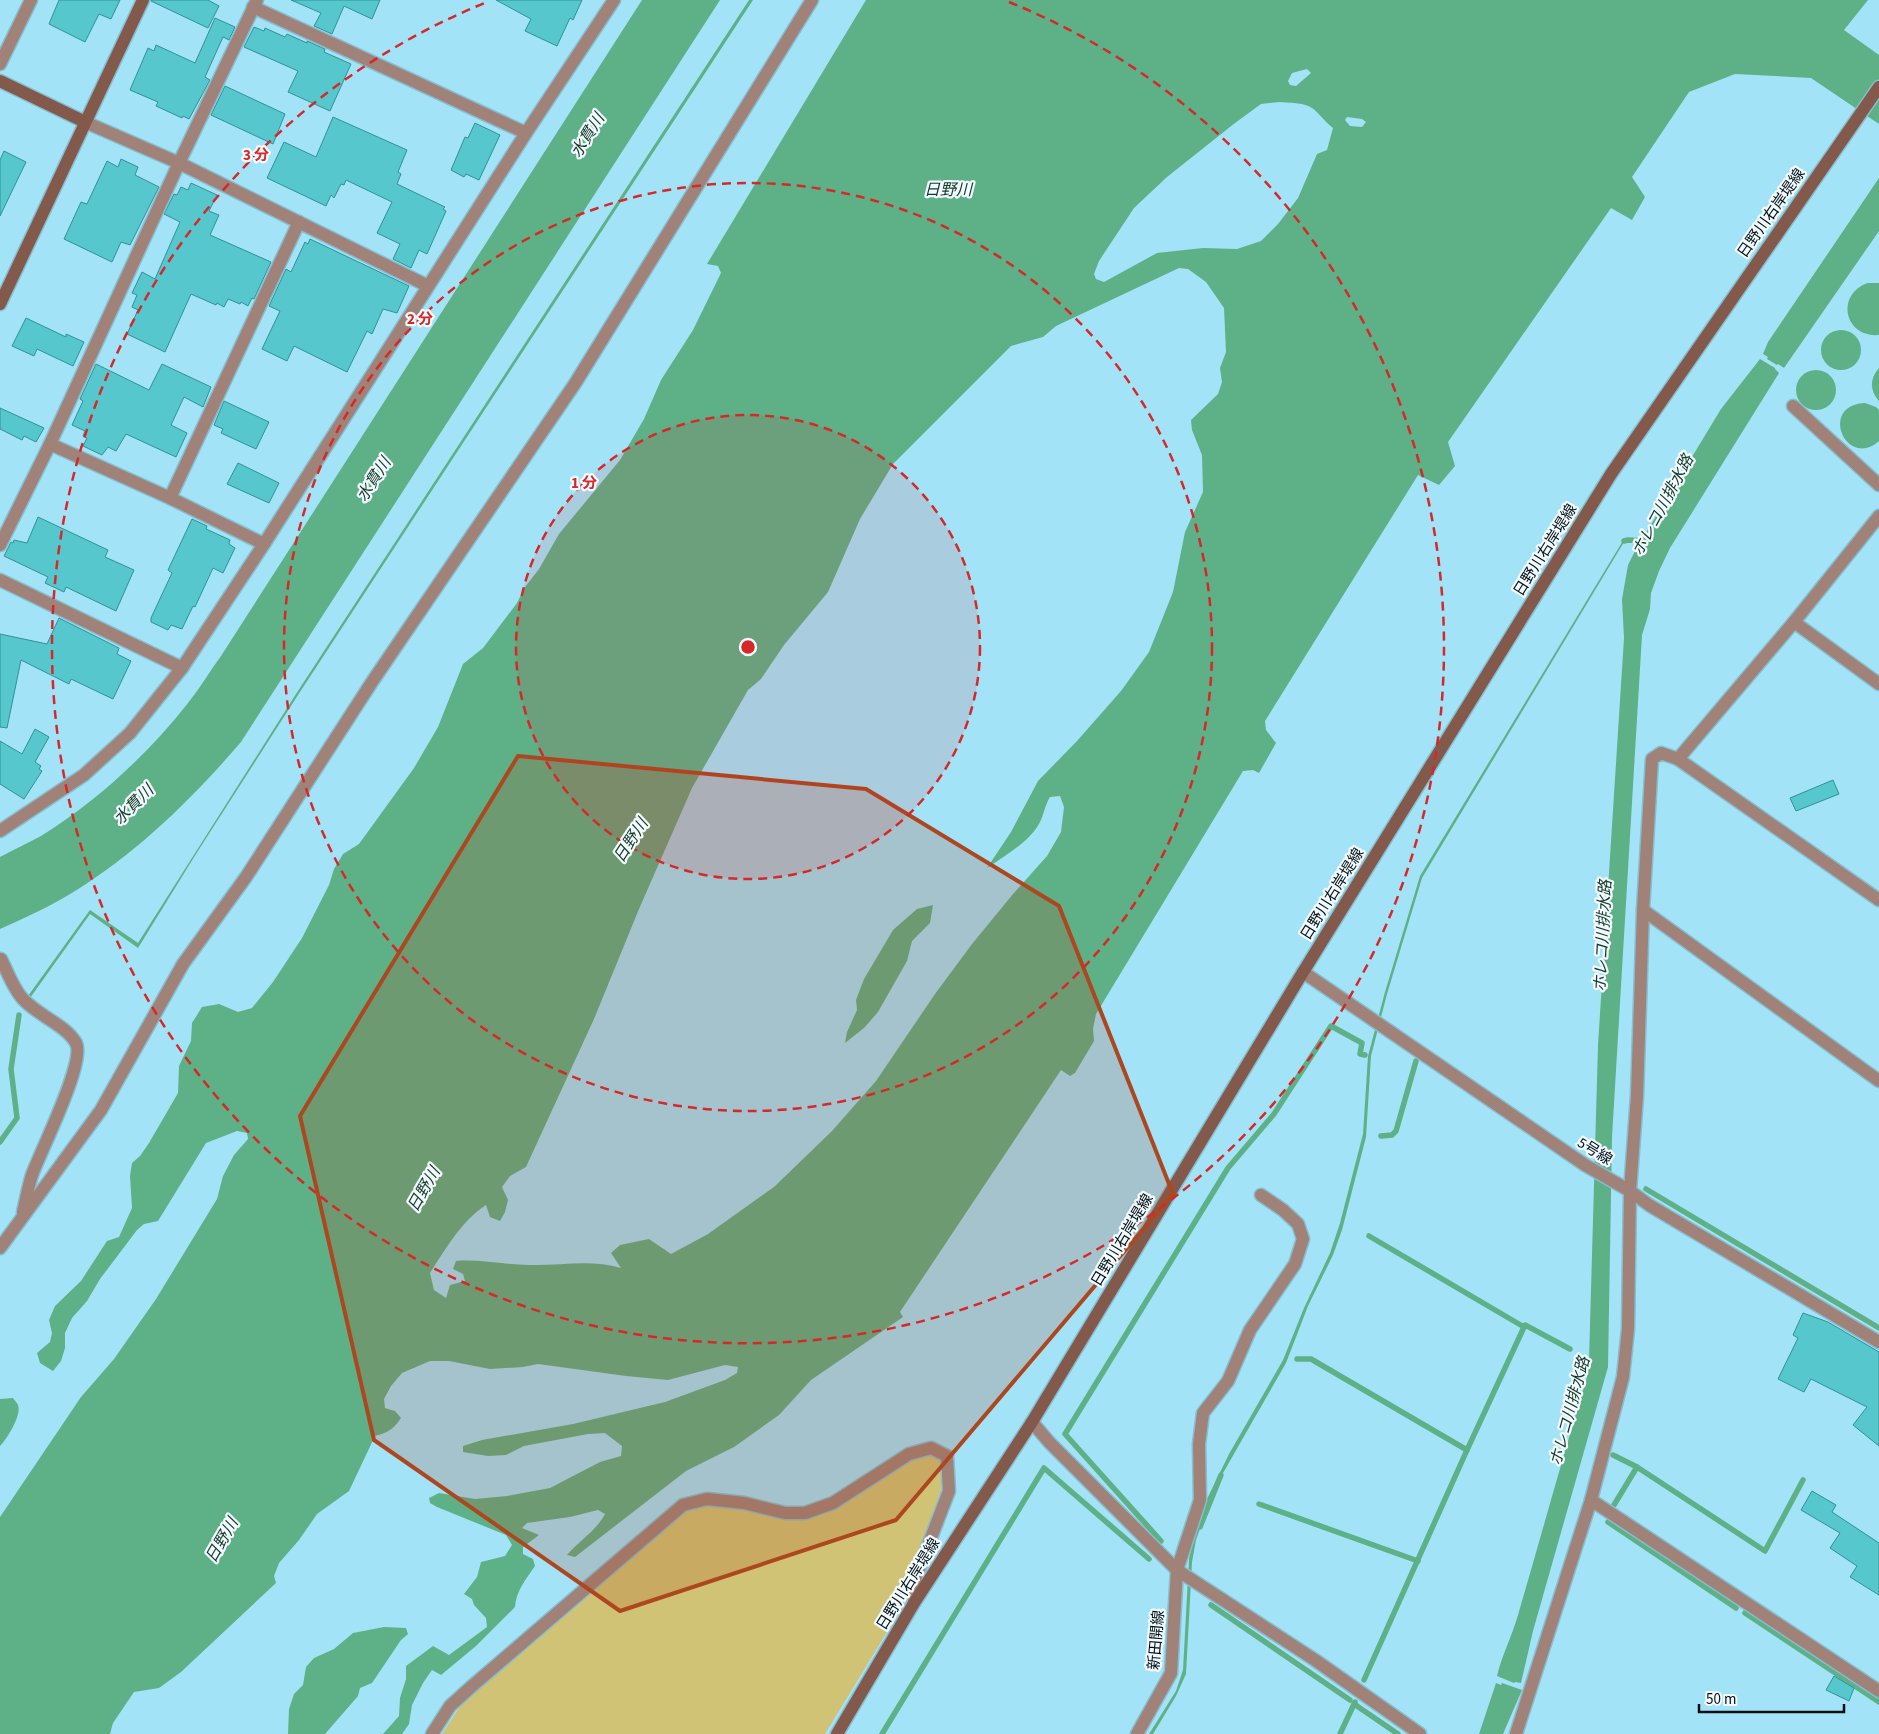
<svg xmlns="http://www.w3.org/2000/svg" width="1879" height="1734" font-family="'Source Sans 3','Noto Sans JP',sans-serif">
	<style>
		.green { fill: #d0c375 }
		.water { fill: #5eb087; fill-rule: evenodd }
		.lines { fill: none; stroke-linecap: round; stroke-linejoin: round }
		.stream { stroke: #5eb087; stroke-width: 5.5 }
		.building { fill: #55c7cd; stroke: #2f9297 }
		.street-casing { stroke: #86bdcf; stroke-width: 15 }
		.secondary-casing { stroke: #86bdcf; stroke-width: 15 }
		.street { stroke: #a08278; stroke-width: 12 }
		.secondary { stroke: #83594b; stroke-width: 12 }
		.marked { fill: #ad471f; fill-opacity: 0.2; stroke: #ad471f; stroke-width: 4; stroke-linejoin: round }
		.ring { fill: none; stroke: #d62828; stroke-width: 2.5; stroke-dasharray: 9 6 }
		.labels { text-anchor: middle; stroke-width: 4.5; stroke-linejoin: round; paint-order: stroke }
		.street-label { font-size: 15px; fill: #000f16; stroke: #f2fafd }
		.water-label { font-size: 16px; font-style: italic; fill: #143827; stroke: #f2fafd }
		.centre { fill: #d62828; stroke: #f2fafd; stroke-width: 2.5 }
		.ring-label { font-size: 15px; text-anchor: middle; font-weight: bold; fill: #d62828; stroke: #f2fafd; stroke-width: 4.5; stroke-linejoin: round; paint-order: stroke }
	</style>
	<rect width="100%" height="100%" fill="#a3e3f8"/>
	<path class="green" d="M 922,1455 L 931,1455 L 939,1459 L 943,1464 L 943,1486 L 912,1570 L 907,1580 L 904,1604 L 825,1734 L 442,1734 L 459,1708 L 474,1691 L 686,1510 C 693,1509 701,1506 708,1505 C 740,1502 774,1522 807,1518 C 832,1516 886,1475 909,1460 Z"/>
	<g class="water">
		<path d="M 642,0 L 720,0 L 241,742 C 192,799 138,852 75,891 C 51,906 25,918 0,929 L 0,857 C 13,850 28,843 41,836 C 97,801 147,755 188,703 C 200,688 210,671 221,656 Z"/>
		<path d="M 749,0 L 753,0 L 298,695 L 196,854 L 138,948 L 90,914 L 30,998 L 28,996 L 90,910 L 138,943 L 296,694 Z"/>
		<path d="M 866,0 L 1868,0 L 1844,30 L 1879,55 L 1879,124 L 1811,78 L 1735,74 L 1689,92 L 1632,177 L 1645,197 L 1632,220 L 1611,208 L 1448,442 L 1455,466 L 1439,485 L 1418,475 L 1265,721 L 1266,730 L 1276,743 L 1259,773 L 1253,770 L 1243,771 L 1096,1014 L 1093,1029 L 1094,1041 L 1075,1073 L 1070,1076 L 1061,1070 L 900,1312 L 903,1317 L 811,1380 L 779,1415 L 734,1447 L 686,1471 L 575,1557 L 567,1555 C 580,1540 596,1531 605,1514 L 598,1510 L 570,1517 L 527,1523 L 522,1528 L 539,1535 L 523,1547 L 523,1554 L 533,1559 L 535,1566 C 526,1579 516,1591 515,1607 L 476,1646 L 441,1675 L 432,1670 L 423,1683 L 412,1705 L 409,1724 L 402,1734 L 383,1734 L 399,1716 L 400,1698 L 406,1679 L 406,1666 L 433,1646 L 449,1655 L 487,1627 L 486,1618 L 474,1605 L 472,1599 L 464,1594 L 477,1577 L 481,1562 L 505,1556 L 512,1545 L 506,1535 L 437,1507 L 430,1503 L 429,1498 L 439,1493 L 475,1499 L 507,1496 L 550,1488 L 600,1462 L 621,1456 L 622,1446 L 605,1433 L 588,1434 L 524,1446 L 506,1455 L 488,1456 L 463,1452 L 463,1446 L 482,1440 L 573,1424 L 665,1402 L 725,1380 L 737,1373 L 738,1367 L 725,1365 L 668,1380 L 626,1376 L 538,1364 L 523,1367 L 490,1369 L 449,1361 L 430,1361 L 402,1373 L 391,1386 L 384,1399 L 385,1408 L 395,1411 L 401,1418 C 394,1429 387,1433 375,1436 L 349,1491 L 317,1514 L 299,1540 L 279,1563 L 274,1576 L 276,1583 L 181,1672 L 159,1688 L 134,1692 L 113,1723 L 110,1734 L 0,1734 L 0,1517 L 81,1397 L 114,1359 L 156,1299 L 217,1199 L 223,1176 L 234,1155 L 248,1139 L 247,1133 L 237,1131 L 206,1143 L 158,1221 L 144,1224 L 137,1230 L 100,1279 L 87,1301 L 72,1318 L 65,1333 L 65,1348 L 61,1361 L 53,1371 L 40,1363 L 37,1353 L 50,1342 L 52,1333 L 49,1320 L 55,1306 L 81,1281 L 107,1241 L 119,1237 L 132,1208 L 130,1176 L 132,1163 L 140,1156 L 149,1143 L 178,1093 L 179,1066 L 191,1041 L 192,1023 L 202,1007 L 219,1004 L 238,1012 L 252,1008 L 273,982 L 302,938 L 329,885 L 334,869 L 343,854 L 359,844 L 414,768 L 438,727 L 463,664 L 483,648 L 517,603 L 525,587 L 539,569 L 559,534 L 620,460 L 644,419 L 661,380 L 693,330 L 721,273 L 718,266 L 707,264 ZM 1307,69 L 1311,73 L 1296,86 L 1290,85 L 1288,81 L 1292,73 ZM 1279,102 C 1289,103 1303,102 1312,108 C 1317,111 1326,123 1333,128 L 1327,150 L 1317,154 L 1298,198 L 1278,224 L 1261,241 L 1237,249 L 1203,248 L 1157,253 L 1104,282 L 1096,279 L 1094,274 L 1099,261 L 1134,208 L 1167,177 L 1235,123 L 1261,104 ZM 1347,117 L 1362,119 L 1366,122 L 1362,127 L 1350,126 L 1345,120 ZM 1179,268 L 1188,269 L 1206,282 L 1224,308 L 1226,352 L 1220,368 L 1222,382 L 1218,394 L 1191,420 L 1192,430 L 1202,455 L 1203,492 L 1185,532 L 1173,592 L 1149,652 L 1121,691 L 1077,741 L 1038,781 L 1011,832 L 987,868 C 1005,855 1030,842 1040,822 C 1044,814 1045,805 1050,797 L 1060,796 L 1064,807 L 1061,832 L 1047,856 L 1013,894 L 972,944 L 935,994 L 876,1081 L 832,1131 L 774,1187 L 708,1234 L 671,1254 L 649,1239 L 620,1245 L 611,1253 L 621,1268 C 591,1259 560,1266 529,1265 C 504,1265 481,1259 456,1261 L 453,1269 L 463,1274 L 465,1281 L 450,1285 L 446,1298 L 434,1290 L 430,1273 C 445,1250 462,1220 486,1205 L 490,1217 L 500,1221 L 505,1212 L 508,1200 L 502,1187 L 510,1176 L 526,1167 L 594,1019 L 639,909 L 692,788 L 748,690 L 761,679 L 784,645 L 828,592 L 860,519 L 893,464 L 1011,346 L 1043,337 L 1056,326 Z"/>
		<path d="M 1879,178 L 1879,231 L 1784,368 L 1778,364 L 1777,365 L 1767,359 L 1768,357 L 1763,354 L 1768,342 Z"/>
		<path d="M 1868,283 L 1879,283 L 1879,335 C 1844,338 1835,294 1868,283 Z"/>
		<circle cx="1841" cy="350" r="20"/>
		<path d="M 1760,359 L 1775,368 L 1775,369 L 1779,373 L 1670,548 L 1659,571 L 1651,593 L 1650,609 L 1642,635 L 1612,1137 L 1608,1367 L 1533,1631 L 1521,1683 L 1515,1682 L 1514,1683 L 1497,1676 C 1502,1655 1512,1636 1518,1615 C 1541,1536 1563,1456 1587,1377 L 1589,1360 L 1598,1045 L 1624,638 L 1622,599 L 1628,565 L 1635,551 L 1721,409 Z"/>
		<path d="M 1879,368 L 1879,401 C 1870,391 1869,379 1879,368 Z"/>
		<circle cx="1816" cy="390" r="20"/>
		<path d="M 1865,403 L 1876,407 L 1879,410 L 1879,441 C 1846,470 1818,405 1865,403 Z"/>
		<path d="M 1630,538 L 1629,541 L 1624,542 L 1422,878 L 1387,994 L 1371,1056 L 1366,1137 L 1342,1230 L 1333,1255 L 1308,1306 L 1286,1363 L 1223,1473 L 1210,1501 L 1196,1540 L 1192,1562 L 1186,1674 L 1176,1696 L 1153,1734 L 1149,1734 L 1176,1691 L 1183,1670 L 1189,1559 L 1193,1540 L 1207,1499 L 1229,1454 L 1283,1360 L 1304,1308 L 1330,1253 L 1340,1223 L 1363,1134 L 1368,1056 L 1385,992 L 1420,876 L 1624,539 Z"/>
		<path d="M 933,905 L 930,923 L 912,941 L 907,961 L 878,1012 L 864,1028 L 845,1043 L 847,1032 L 857,1010 L 856,1000 L 864,979 L 893,930 L 917,909 Z"/>
		<path d="M 13,1398 C 14,1400 17,1402 18,1405 C 22,1415 7,1439 0,1446 L 0,1399 Z"/>
		<path d="M 384,1627 L 406,1628 L 408,1634 L 401,1640 L 372,1683 L 360,1688 L 358,1696 L 325,1734 L 288,1734 L 289,1709 L 294,1694 L 303,1685 L 306,1667 L 314,1658 L 334,1649 L 353,1633 Z"/>
		<path d="M 1496,1683 L 1501,1685 L 1502,1683 L 1522,1690 L 1503,1734 L 1479,1734 Z"/>
	</g>
	<g class="lines">
		<g class="stream">
			<path d="M 1624,541 L 1628,540 L 1647,541"/>
			<path d="M 1381,1136 L 1392,1135 L 1396,1131 L 1416,1061"/>
			<path d="M 0,1142 L 17,1118 L 11,1069 L 19,1015"/>
			<path d="M 1646,1189 L 1879,1328"/>
			<path d="M 1369,1236 L 1524,1327"/>
			<path d="M 1297,1359 L 1311,1359 L 1467,1450"/>
			<path d="M 1613,1455 L 1637,1467 L 1765,1551 L 1803,1480"/>
			<path d="M 1259,1504 L 1418,1561"/>
			<path d="M 1614,1505 L 1637,1467"/>
			<path d="M 1608,1522 L 1736,1608"/>
			<path d="M 1200,1527 L 1221,1475"/>
			<path d="M 1161,1541 L 1065,1434 L 1228,1168 L 1274,1114 L 1331,1026 L 1362,1043 L 1360,1054 L 1365,1055"/>
			<path d="M 1211,1605 L 1350,1700"/>
			<path d="M 1745,1613 L 1879,1702"/>
			<path d="M 1364,1680 L 1467,1450 L 1525,1325 L 1570,1349"/>
			<path d="M 1354,1704 L 1398,1734"/>
			<path d="M 882,1734 L 1044,1468 L 1149,1559"/>
			<path d="M 1340,1734 L 1355,1702"/>
		</g>
	</g>
	<g class="building">
		<path d="M 59,0 L 120,0 L 111,19 L 99,14 L 85,42 L 49,24 Z"/>
		<path d="M 151,0 L 208,0 L 219,6 L 208,28 L 151,1 Z"/>
		<path d="M 291,0 L 380,0 L 372,19 L 344,6 L 332,34 L 314,26 L 321,13 Z"/>
		<path d="M 496,0 L 582,0 L 573,20 L 570,18 L 557,46 L 525,31 L 531,19 Z"/>
		<path d="M 215,18 L 235,27 L 229,40 L 223,37 L 205,77 L 210,80 L 189,119 L 183,116 L 182,118 L 156,106 L 158,102 L 130,90 L 148,48 L 154,51 L 156,45 L 195,63 Z"/>
		<path d="M 254,27 L 264,31 L 265,28 L 285,37 L 287,34 L 307,43 L 307,41 L 325,49 L 324,52 L 351,64 L 330,111 L 288,92 L 298,71 L 244,47 Z"/>
		<path d="M 225,86 L 285,114 L 273,144 L 211,115 Z"/>
		<path d="M 333,117 L 407,150 L 398,172 L 401,174 L 397,184 L 445,207 L 443,209 L 446,211 L 427,254 L 419,250 L 411,268 L 393,259 L 400,244 L 377,233 L 392,202 L 346,180 L 344,185 L 341,184 L 334,198 L 331,195 L 326,206 L 267,178 L 284,142 L 316,157 Z"/>
		<path d="M 475,123 L 500,135 L 479,180 L 466,174 L 464,177 L 451,170 L 465,137 L 468,138 Z"/>
		<path d="M 4,151 L 26,162 L 0,216 L 0,160 Z"/>
		<path d="M 121,159 L 138,167 L 135,175 L 159,187 L 130,245 L 121,242 L 112,262 L 64,239 L 81,202 L 87,204 L 107,161 L 118,167 Z"/>
		<path d="M 191,183 L 217,195 L 209,211 L 219,215 L 210,235 L 271,262 L 254,299 L 252,298 L 248,306 L 241,302 L 240,304 L 228,299 L 224,307 L 217,303 L 216,305 L 191,294 L 165,352 L 127,334 L 138,310 L 132,307 L 137,295 L 132,293 L 142,272 L 155,279 L 180,222 L 164,214 L 174,194 L 177,195 L 181,187 L 188,190 Z"/>
		<path d="M 310,239 L 409,286 L 397,313 L 383,309 L 372,334 L 367,331 L 347,372 L 294,346 L 287,361 L 262,349 L 280,311 L 269,306 L 286,269 L 291,272 L 305,242 L 308,244 Z"/>
		<path d="M 26,318 L 66,337 L 66,334 L 84,342 L 73,366 L 37,349 L 34,356 L 12,346 Z"/>
		<path d="M 96,364 L 149,390 L 162,364 L 211,387 L 203,407 L 184,397 L 171,425 L 187,433 L 176,457 L 126,434 L 116,451 L 108,447 L 102,455 L 83,446 L 87,438 L 83,436 L 85,431 L 72,425 L 83,401 L 80,399 Z"/>
		<path d="M 224,401 L 269,422 L 256,449 L 221,433 L 223,429 L 214,425 Z"/>
		<path d="M 0,408 L 44,428 L 36,442 L 24,436 L 22,440 L 0,429 Z"/>
		<path d="M 238,463 L 279,483 L 269,503 L 227,484 Z"/>
		<path d="M 38,517 L 108,550 L 105,557 L 134,570 L 116,611 L 66,587 L 64,592 L 45,583 L 48,577 L 4,556 L 11,542 L 13,543 L 14,540 L 27,543 Z"/>
		<path d="M 192,519 L 207,526 L 206,529 L 230,540 L 229,544 L 235,548 L 223,573 L 213,568 L 195,607 L 193,606 L 182,629 L 171,625 L 168,630 L 151,622 L 151,618 L 172,573 L 168,570 Z"/>
		<path d="M 59,618 L 119,648 L 117,654 L 131,661 L 113,699 L 71,679 L 69,684 L 21,660 L 7,728 L 0,727 L 0,634 L 47,644 Z"/>
		<path d="M 35,729 L 49,737 L 35,762 L 41,766 L 39,769 L 42,771 L 24,799 L 0,784 L 0,741 L 22,754 Z"/>
		<path d="M 1833,780 L 1839,794 L 1796,811 L 1790,798 Z"/>
		<path d="M 1803,1313 L 1828,1322 L 1879,1352 L 1879,1446 L 1853,1425 L 1867,1407 L 1811,1379 L 1804,1392 L 1778,1379 L 1798,1338 L 1793,1335 Z"/>
		<path d="M 1812,1491 L 1836,1505 L 1832,1512 L 1879,1543 L 1879,1595 L 1850,1577 L 1857,1566 L 1830,1548 L 1840,1533 L 1801,1510 Z"/>
		<path d="M 1834,1676 L 1854,1688 L 1849,1701 L 1826,1690 Z"/>
	</g>
	<g class="lines">
		<defs>
			<g id="street">
				<path d="M 253,7 L 526,133"/>
				<path d="M 0,64 L 31,0"/>
				<path d="M 85,122 L 179,163 L 428,286"/>
				<path d="M 1793,406 L 1879,485"/>
				<path d="M 50,444 L 170,498 L 264,544"/>
				<path d="M 170,498 L 299,222"/>
				<path d="M 0,545 L 50,444 L 179,163 L 257,0"/>
				<path d="M 0,580 L 182,668"/>
				<path d="M 1794,622 L 1879,684"/>
				<path d="M 1678,759 L 1794,622 L 1879,516"/>
				<path d="M 0,831 L 84,775 L 130,733 L 182,668 L 264,544 L 526,133 L 614,0"/>
				<path d="M 1643,910 L 1879,1081"/>
				<path d="M 1,959 C 7,971 14,990 23,999 C 37,1015 66,1025 76,1043 C 86,1062 40,1152 32,1175 C 28,1187 26,1200 23,1212"/>
				<path d="M 1303,972 L 1585,1165 L 1630,1191 L 1649,1205 L 1879,1342"/>
				<path d="M 0,1248 L 101,1110 L 183,964 L 246,877 L 372,682 L 576,382 L 812,0"/>
				<path d="M 1032,1422 L 1049,1442 L 1177,1570 L 1315,1660 L 1420,1734"/>
				<path d="M 1591,1500 L 1879,1691"/>
				<path d="M 432,1734 L 450,1706 L 471,1687 L 683,1505 L 707,1499 L 744,1503 L 785,1513 L 805,1513 L 833,1503 L 909,1454 L 931,1448 L 947,1456 L 949,1491 L 914,1582 L 914,1603"/>
				<path d="M 1137,1734 L 1171,1673 L 1177,1570 L 1200,1500 L 1199,1444 L 1203,1413 L 1228,1381 L 1250,1330 L 1295,1264 L 1303,1239 L 1298,1224 L 1283,1210 L 1261,1195"/>
				<path d="M 1516,1734 L 1591,1500 L 1623,1377 L 1628,1329 L 1630,1191 L 1637,1096 L 1643,910 L 1652,759 L 1661,753 L 1678,759 L 1879,900"/>
			</g>
			<g id="secondary">
				<path d="M 0,81 L 85,122"/>
				<path d="M 0,304 L 143,0"/>
				<path d="M 837,1734 L 914,1603 L 1032,1422 L 1300,977 L 1611,474 L 1879,87"/>
			</g>
		</defs>
		<use href="#street" class="street-casing"/>
		<use href="#secondary" class="secondary-casing"/>
		<use href="#street" class="street"/>
		<use href="#secondary" class="secondary"/>
	</g>
	<path class="marked" d="M 518,756 L 866,789 L 1059,906 L 1173,1194 L 896,1520 L 620,1611 L 374,1440 L 300,1116 Z"/>
	<circle cx="748" cy="647" r="232" fill="#d62828" fill-opacity=".12"/>
	<g class="ring">
		<circle cx="748" cy="647" r="232"/>
		<circle cx="748" cy="647" r="464"/>
		<path d="M1009 2A696 696 0 1 1 487 2"/>
	</g>
	<g class="labels">
		<g class="street-label">
			<text transform="translate(1771 213) rotate(-55)" y="5">日野川右岸堤線</text>
			<text transform="translate(1545 550) rotate(-58)" y="5">日野川右岸堤線</text>
			<text transform="translate(1332 894) rotate(-58)" y="5">日野川右岸堤線</text>
			<text transform="translate(1595 1151) rotate(32)" y="5">5号線</text>
			<text transform="translate(1122 1240) rotate(-59)" y="5">日野川右岸堤線</text>
			<text transform="translate(908 1584) rotate(-58)" y="5">日野川右岸堤線</text>
			<text transform="translate(1156 1640) rotate(-85)" y="5">新田開線</text>
		</g>
		<g class="water-label">
			<text transform="translate(587 135) rotate(-58)" y="6">水貫川</text>
			<text x="948" y="195">日野川</text>
			<text transform="translate(373 479) rotate(-57)" y="6">水貫川</text>
			<text transform="translate(1662 505) rotate(-62)" y="6">ホレコ川排水路</text>
			<text transform="translate(133 804) rotate(-45)" y="6">水貫川</text>
			<text transform="translate(630 840) rotate(-57)" y="6">日野川</text>
			<text transform="translate(1602 936) rotate(-87)" y="6">ホレコ川排水路</text>
			<text transform="translate(423 1189) rotate(-60)" y="6">日野川</text>
			<text transform="translate(1569 1411) rotate(-75)" y="6">ホレコ川排水路</text>
			<text transform="translate(221 1540) rotate(-60)" y="6">日野川</text>
		</g>
	</g>
	<circle cx="748" cy="647" r="8" class="centre"/>
	<g class="ring-label">
		<text x="256" y="160">3 分</text>
		<text x="420" y="324">2 分</text>
		<text x="584" y="488">1 分</text>
	</g>
	<path d="M1699 1704v8h145v-8" fill="none" stroke="#000f16" stroke-width="2.5"/>
	<text x="1706" y="1704" font-size="15" fill="#000f16" stroke="#f2fafd" stroke-width="4" paint-order="stroke">50 m</text>
</svg>
